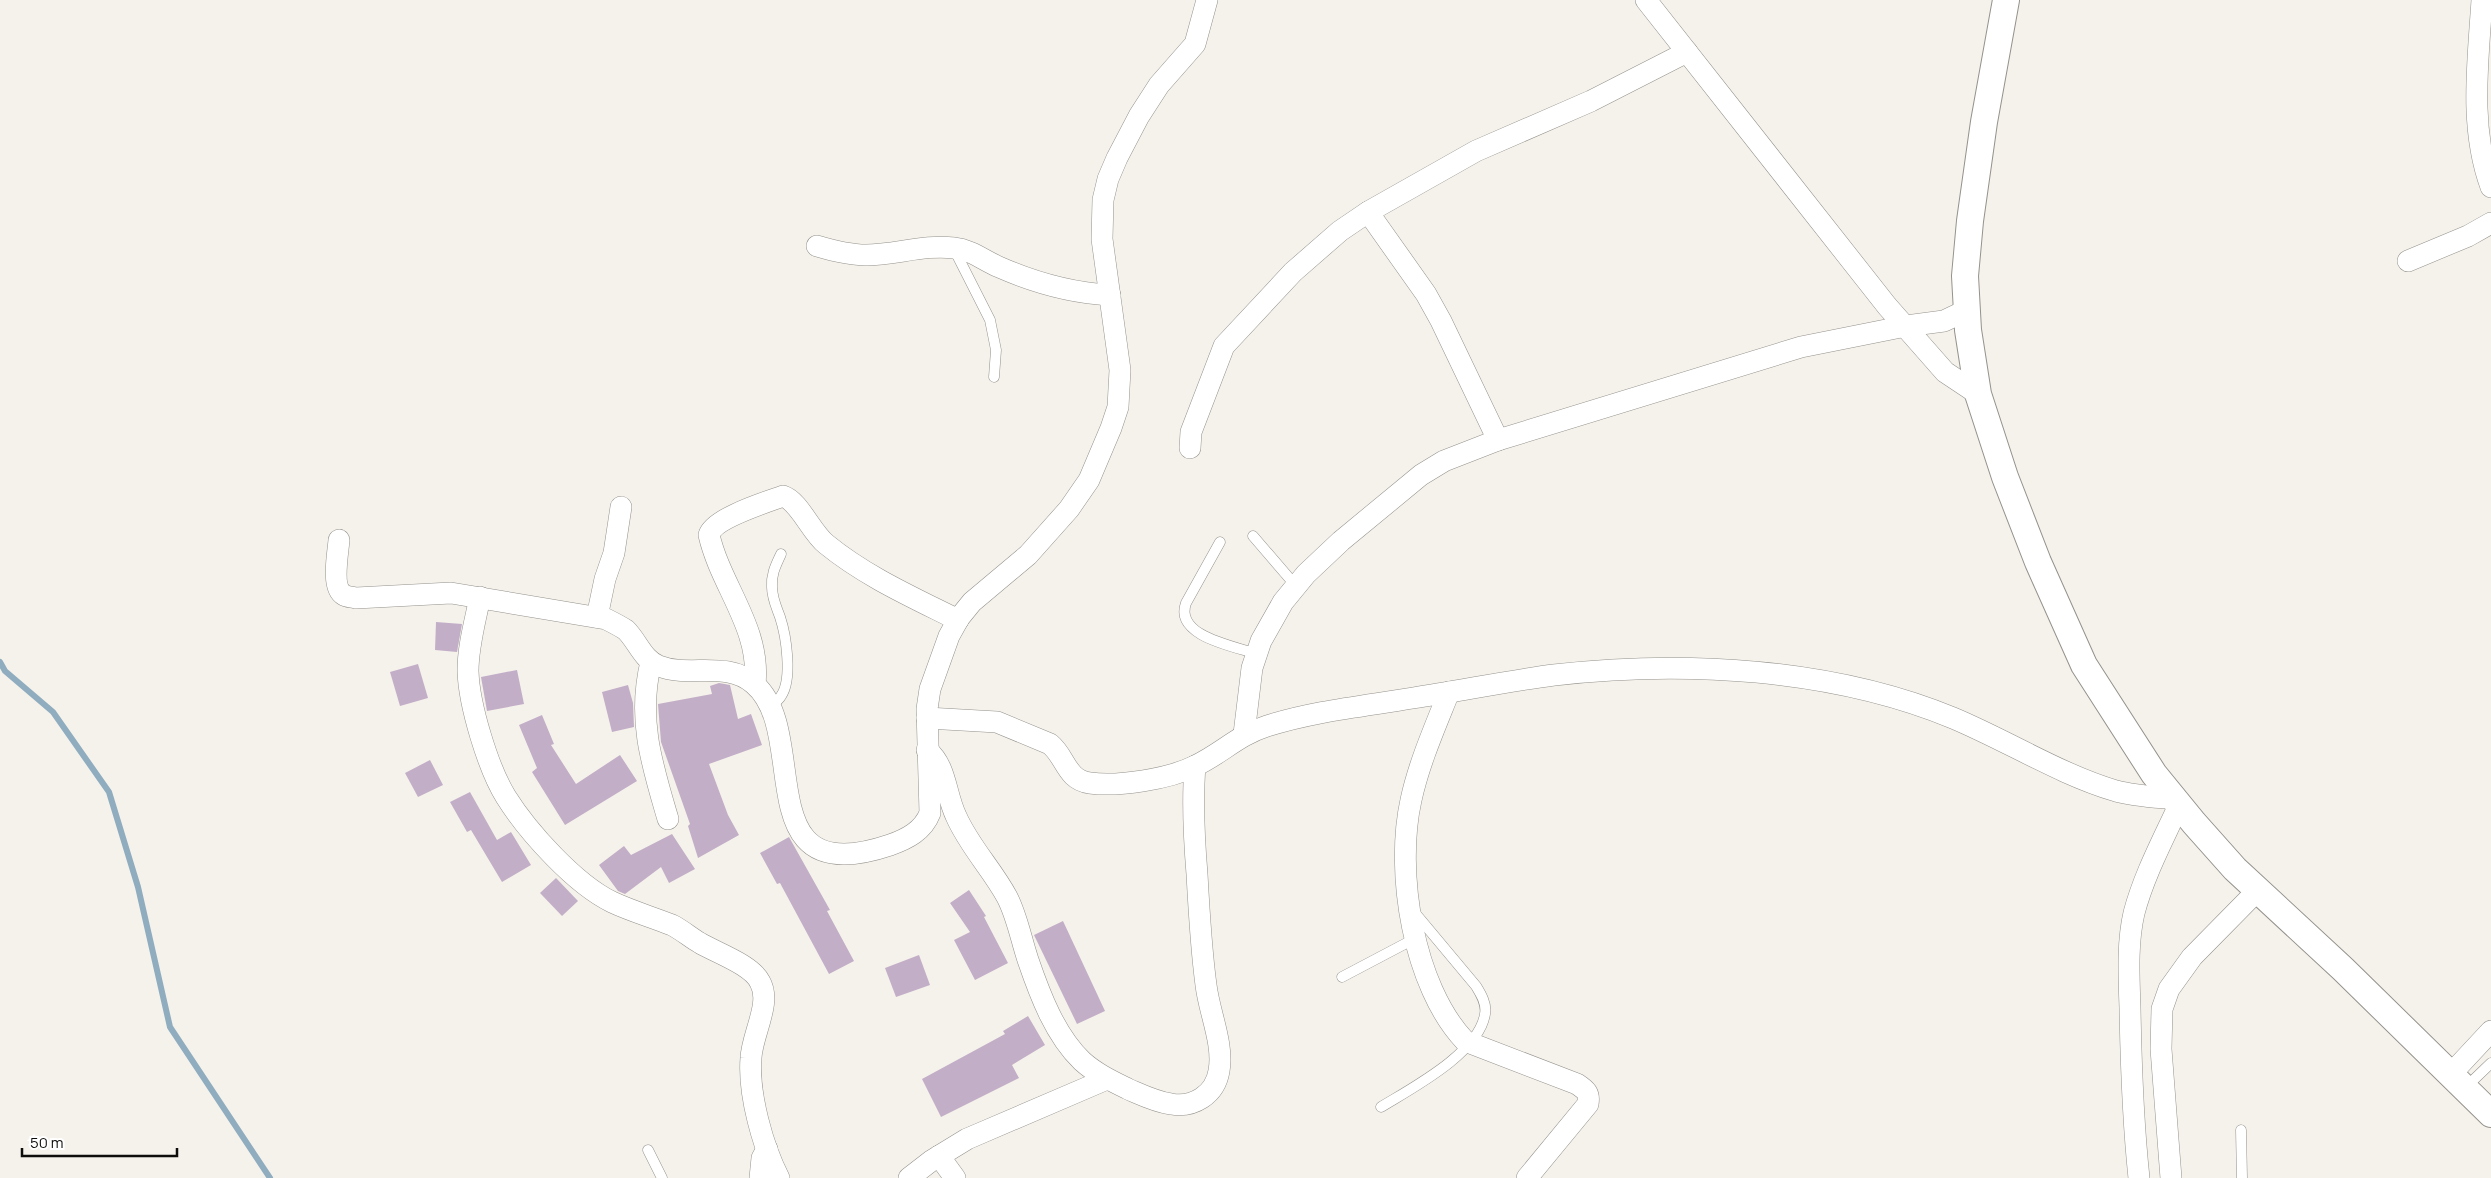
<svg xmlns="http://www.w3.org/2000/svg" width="2491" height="1178" font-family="Manrope,sans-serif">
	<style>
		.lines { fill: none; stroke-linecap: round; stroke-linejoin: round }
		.stream { stroke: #90adbf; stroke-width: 6 }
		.building { fill: #c3aec7 }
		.service-casing { stroke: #95928c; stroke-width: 11 }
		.minor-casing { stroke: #95928c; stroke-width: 22 }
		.tertiary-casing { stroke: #95928c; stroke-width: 28 }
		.service { stroke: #fff; stroke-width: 10 }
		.minor { stroke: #fff; stroke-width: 21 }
		.tertiary { stroke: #fff; stroke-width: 26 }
	</style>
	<rect width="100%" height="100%" fill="#f5f2ec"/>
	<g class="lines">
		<path class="stream" d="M 0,662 L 5,671 L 53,712 L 109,792 L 138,887 L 170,1027 L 270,1178"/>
	</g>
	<g class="building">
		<path d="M 436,622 L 462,624 L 457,652 L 435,650 Z"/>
		<path d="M 418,664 L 428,698 L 400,706 L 390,672 Z"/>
		<path d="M 517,670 L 524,704 L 487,711 L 481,677 Z"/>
		<path d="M 719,683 L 730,685 L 738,719 L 751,714 L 762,745 L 709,764 L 728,815 L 739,835 L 698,858 L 688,826 L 690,824 L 661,742 L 658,704 L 712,694 L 710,686 Z"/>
		<path d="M 628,685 L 633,703 L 634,727 L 612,732 L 602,692 Z"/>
		<path d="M 542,715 L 554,744 L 551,745 L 576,784 L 620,755 L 637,781 L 565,825 L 532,772 L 537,768 L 519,725 Z"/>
		<path d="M 430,760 L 443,785 L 418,797 L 405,773 Z"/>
		<path d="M 470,792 L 497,840 L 511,832 L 531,865 L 502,882 L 471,830 L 467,832 L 450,802 Z"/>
		<path d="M 672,834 L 695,869 L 669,883 L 661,867 L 625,894 L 618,891 L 599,865 L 624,846 L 631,855 Z"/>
		<path d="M 789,837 L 830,910 L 827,911 L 854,961 L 829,974 L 780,883 L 777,884 L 760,853 Z"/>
		<path d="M 556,878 L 578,901 L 562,916 L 540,893 Z"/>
		<path d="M 969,890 L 986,916 L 984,917 L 1008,963 L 975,980 L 954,940 L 970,932 L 950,903 Z"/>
		<path d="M 1063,921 L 1105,1011 L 1077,1024 L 1034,935 Z"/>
		<path d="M 919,955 L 930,985 L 896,997 L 885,968 Z"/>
		<path d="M 1028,1016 L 1045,1045 L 1012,1065 L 1019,1078 L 941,1117 L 922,1079 L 1005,1034 L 1003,1031 Z"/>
	</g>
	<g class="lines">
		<defs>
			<g id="service">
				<path d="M 954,249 L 990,320 L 996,350 L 994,377"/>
				<path d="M 1253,536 L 1296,586"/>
				<path d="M 1220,542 L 1186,603 C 1174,636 1233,646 1257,654"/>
				<path d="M 770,707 C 773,704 779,700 781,696 C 793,679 786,635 780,617 C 776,606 772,598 772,587 C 771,574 776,565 781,554"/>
				<path d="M 1342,977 L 1416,938"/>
				<path d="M 2465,1088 L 2491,1063"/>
				<path d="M 1381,1107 C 1412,1088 1479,1053 1485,1014 C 1487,1004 1481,994 1476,986 L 1415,913"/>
				<path d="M 2241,1130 L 2242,1178"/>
				<path d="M 648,1150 L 662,1178"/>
			</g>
			<g id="minor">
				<path d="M 1646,0 L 1887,306 L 1945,372 L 1978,394"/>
				<path d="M 2482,0 C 2478,62 2469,128 2491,187"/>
				<path d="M 1368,212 L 1426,294 L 1441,321 L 1498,440"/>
				<path d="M 817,246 C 834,251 849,255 866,255 C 895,255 925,244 954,248 C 972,250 983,260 999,267 C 1033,282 1073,293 1110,295"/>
				<path d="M 2408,261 L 2468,236 L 2491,223"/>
				<path d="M 1190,448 L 1191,432 L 1224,346 L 1293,272 L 1340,231 L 1368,212 L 1476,151 L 1591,101 L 1687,52"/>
				<path d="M 339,540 C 338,553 331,588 344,595 C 347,597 353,597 356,598 L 451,593 L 606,619 C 612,622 620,626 626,630 C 638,642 643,660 659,666 C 689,678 727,660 754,684 C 812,733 745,894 890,845 C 907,839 923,831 930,813 L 927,709 L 930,689 L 949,636 L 959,618 L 972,602 L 1028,555 L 1069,509 L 1089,480 L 1111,428 L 1118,407 L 1120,370 L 1102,239 L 1103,200 L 1108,179 L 1117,158 L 1139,116 L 1159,85 L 1195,44 L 1207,0"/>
				<path d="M 480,597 C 475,622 468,646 468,671 C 469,705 488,768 506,797 C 528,832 575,884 612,902 C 631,911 652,917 672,925 C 682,930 691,938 700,943 C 717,953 752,965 760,982 C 772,1003 752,1034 751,1058 C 748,1094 763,1147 779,1178"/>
				<path d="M 597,617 L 605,579 L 614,553 L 621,507"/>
				<path d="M 651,662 C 637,719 652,765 668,819"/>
				<path d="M 755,684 C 761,628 721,587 709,535 C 714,518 767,502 783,496 C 799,501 811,532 826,544 C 865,576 912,597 958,620"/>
				<path d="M 1449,692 C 1435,727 1419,763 1411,800 C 1395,872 1413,986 1465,1041 L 1577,1084 C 1586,1090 1590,1093 1588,1104 L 1527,1178"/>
				<path d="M 927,718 L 997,722 L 1050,744 C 1066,757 1066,780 1090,783 C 1118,787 1169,779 1195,766 C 1221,754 1238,735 1267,726 C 1314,711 1365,706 1413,698 C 1460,691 1507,681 1554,675 C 1683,660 1832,668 1953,718 C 2008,741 2059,774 2116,791 C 2135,796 2155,797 2175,799"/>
				<path d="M 1244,734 L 1252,668 L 1261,641 L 1283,602 L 1306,574 L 1341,541 L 1421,475 L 1444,461 L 1498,440 L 1801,347 L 1906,326 L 1944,321 L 1967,310"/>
				<path d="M 927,750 C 947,767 945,793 956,816 C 969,846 992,869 1007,897 C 1017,916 1021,939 1028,960 C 1040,995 1055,1035 1082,1061 C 1095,1073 1112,1081 1128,1089 C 1142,1095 1156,1102 1171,1104 C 1193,1108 1215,1095 1219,1071 C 1224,1044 1209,1012 1206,985 C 1201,948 1199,911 1197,874 C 1194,838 1192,803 1195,766"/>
				<path d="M 2450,1075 L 2491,1031"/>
				<path d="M 939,1156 L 955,1178"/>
				<path d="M 760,1178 L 762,1158 L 767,1149"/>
				<path d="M 909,1178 L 931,1161 L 967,1139 L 1107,1079"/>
				<path d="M 2139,1178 C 2133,1122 2131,1065 2130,1008 C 2129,977 2127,943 2134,913 C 2144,875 2163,840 2179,805"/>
				<path d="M 2171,1178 L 2161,1049 L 2162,1009 L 2169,989 L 2192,957 L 2258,890"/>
			</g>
			<path id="tertiary" d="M 2006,0 L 1984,122 L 1970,221 L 1965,276 L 1968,330 L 1978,394 L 2005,477 L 2038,562 L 2084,665 L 2154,774 L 2194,823 L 2235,869 L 2343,969 L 2491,1114"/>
		</defs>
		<use href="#service" class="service-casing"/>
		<use href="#minor" class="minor-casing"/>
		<use href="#tertiary" class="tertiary-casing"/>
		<use href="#service" class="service"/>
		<use href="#minor" class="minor"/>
		<use href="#tertiary" class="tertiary"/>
	</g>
	<path d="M22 1148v8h155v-8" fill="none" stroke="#0e0d0b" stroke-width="2.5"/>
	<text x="30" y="1148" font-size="15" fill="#0e0d0b" stroke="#ffffff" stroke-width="4" paint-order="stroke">50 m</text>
</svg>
